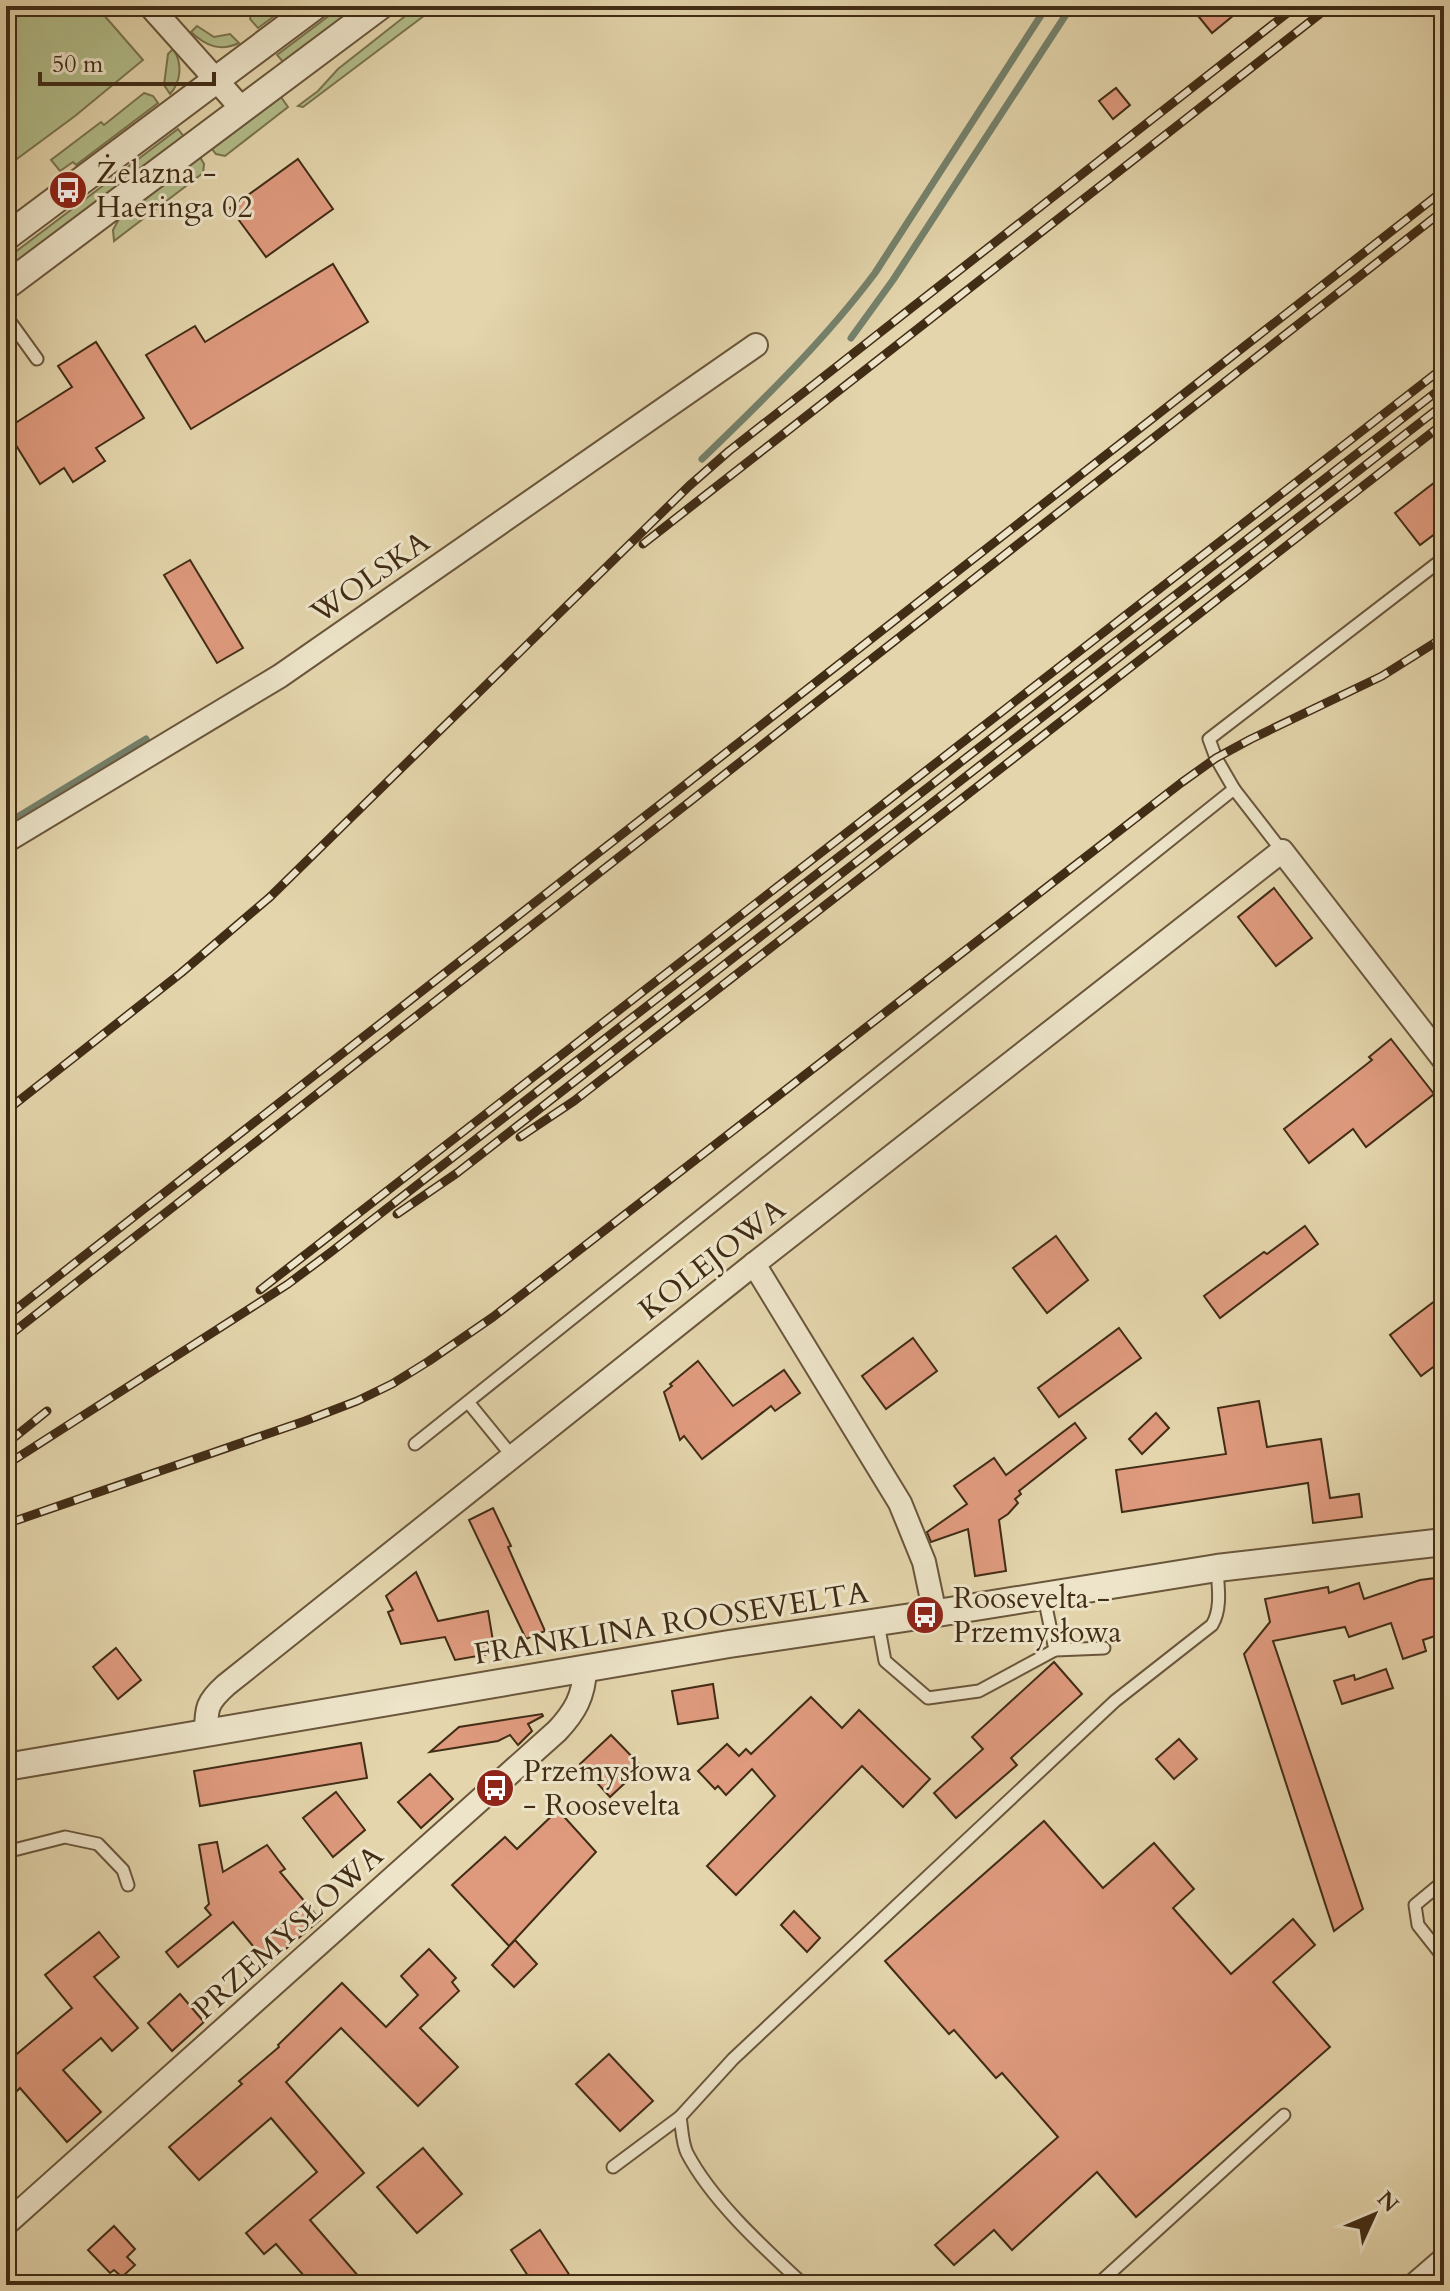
<svg xmlns="http://www.w3.org/2000/svg" width="1450" height="2291" font-family="Cardo,serif">
	<style>
		.green { fill: #b2bd8a; stroke: #7a7450; stroke-width: 2 }
		.lines { fill: none; stroke-linecap: round; stroke-linejoin: round }
		.stream { stroke: #74816c; stroke-width: 7 }
		.building { fill: #df9a7e; stroke: #412c15; stroke-width: 2 }
		.service-casing { stroke: #6a563b; stroke-width: 15 }
		.minor-casing { stroke: #6a563b; stroke-width: 26 }
		.tertiary-casing { stroke: #6a563b; stroke-width: 30 }
		.service { stroke: #ede4c9; stroke-width: 11 }
		.minor { stroke: #ede4c9; stroke-width: 22 }
		.tertiary { stroke: #ede4c9; stroke-width: 26 }
		.rail-casing { stroke: #412c15; stroke-width: 9 }
		.rail { stroke: #ede4c9; stroke-width: 6; stroke-dasharray: 18; stroke-linecap: butt }
		.labels { text-anchor: middle; stroke-width: 6; stroke-linejoin: round; paint-order: stroke }
		.poi-label { font-size: 30px; fill: #412c15; stroke: #ede4c9; text-anchor: start }
		.street-label { font-size: 30px; fill: #412c15; stroke: #ede4c9 }
	</style>
	<rect width="100%" height="100%" fill="#e4d5ac"/>
	<filter id="stains"><feTurbulence type="fractalNoise" baseFrequency=".0025" numOctaves="4"/><feColorMatrix values="0 0 0 0 .2 0 0 0 0 .09 0 0 0 0 .02 0 0 0 .5 -.17"/></filter>
	<radialGradient id="worn" r=".72"><stop offset=".6" stop-color="#630" stop-opacity="0"/><stop offset="1" stop-color="#630" stop-opacity=".3"/></radialGradient>
	<g class="green">
		<path d="M 6,6 L 96,6 L 143,60 L 75,116 L 6,167 Z"/>
		<path d="M 258,6 L 288,6 L 258,28 L 250,19 L 252,11 Z"/>
		<path d="M 342,6 L 360,6 L 284,63 L 277,55 Z"/>
		<path d="M 418,6 L 437,6 L 303,107 L 298,106 L 318,91 L 338,69 Z"/>
		<path d="M 197,26 L 214,37 L 230,34 L 239,43 C 220,52 206,46 191,32 Z"/>
		<path d="M 173,49 C 183,63 181,82 170,94 L 164,85 L 168,54 Z"/>
		<path d="M 144,93 L 153,96 L 158,103 L 76,165 L 73,162 L 60,171 L 51,160 L 101,122 L 104,125 Z"/>
		<path d="M 281,97 L 288,107 L 225,156 L 216,154 L 212,149 Z"/>
		<path d="M 178,129 L 185,138 L 6,272 L 6,259 Z"/>
		<path d="M 200,157 L 204,164 L 203,173 L 114,241 L 113,230 L 119,219 Z"/>
	</g>
	<g class="lines">
		<g class="stream">
			<path d="M 851,338 L 893,280 L 1067,13"/>
			<path d="M 702,459 C 763,400 824,341 875,273 L 1047,6"/>
			<path d="M 6,824 L 146,739"/>
		</g>
	</g>
	<g class="building">
		<path d="M 1190,6 L 1245,6 L 1212,33 Z"/>
		<path d="M 1116,88 L 1130,105 L 1113,119 L 1099,101 Z"/>
		<path d="M 298,159 L 333,209 L 266,257 L 230,208 Z"/>
		<path d="M 333,264 L 368,322 L 191,429 L 146,355 L 195,326 L 205,342 Z"/>
		<path d="M 96,342 L 144,418 L 96,448 L 105,461 L 73,482 L 64,468 L 40,484 L 6,429 L 72,387 L 58,366 Z"/>
		<path d="M 1444,475 L 1444,527 L 1420,545 L 1395,513 Z"/>
		<path d="M 190,560 L 243,648 L 217,663 L 164,575 Z"/>
		<path d="M 1274,888 L 1312,938 L 1276,966 L 1238,917 Z"/>
		<path d="M 1391,1039 L 1434,1094 L 1366,1147 L 1353,1129 L 1309,1163 L 1284,1129 L 1372,1060 L 1369,1057 Z"/>
		<path d="M 1305,1226 L 1318,1244 L 1220,1318 L 1204,1296 L 1264,1252 L 1267,1254 Z"/>
		<path d="M 1056,1236 L 1088,1280 L 1047,1313 L 1013,1268 Z"/>
		<path d="M 1444,1294 L 1444,1359 L 1421,1376 L 1390,1335 Z"/>
		<path d="M 1119,1328 L 1141,1358 L 1059,1417 L 1038,1388 Z"/>
		<path d="M 913,1338 L 937,1371 L 886,1409 L 862,1376 Z"/>
		<path d="M 698,1361 L 733,1406 L 784,1370 L 800,1393 L 775,1411 L 771,1406 L 702,1459 L 684,1436 L 680,1440 L 664,1392 L 672,1386 L 670,1384 Z"/>
		<path d="M 1259,1401 L 1267,1447 L 1321,1439 L 1330,1498 L 1359,1494 L 1362,1517 L 1313,1523 L 1308,1483 L 1122,1512 L 1116,1470 L 1226,1454 L 1218,1408 Z"/>
		<path d="M 1156,1413 L 1169,1428 L 1142,1454 L 1129,1439 Z"/>
		<path d="M 1075,1423 L 1086,1438 L 1019,1491 L 1021,1494 L 1015,1499 L 1018,1503 L 1008,1514 L 999,1520 L 1006,1571 L 975,1576 L 968,1529 L 931,1542 L 927,1532 L 967,1504 L 954,1486 L 994,1458 L 1006,1475 Z"/>
		<path d="M 493,1508 L 511,1546 L 508,1547 L 545,1631 L 526,1639 L 469,1520 Z"/>
		<path d="M 416,1572 L 438,1621 L 488,1611 L 495,1653 L 455,1660 L 445,1637 L 401,1644 L 388,1612 L 393,1610 L 386,1596 Z"/>
		<path d="M 1444,1577 L 1444,1633 L 1423,1640 L 1426,1651 L 1403,1659 L 1391,1623 L 1349,1637 L 1345,1627 L 1273,1641 L 1363,1909 L 1334,1931 L 1244,1654 L 1270,1622 L 1265,1599 L 1328,1587 L 1329,1593 L 1359,1583 L 1364,1599 L 1420,1580 Z"/>
		<path d="M 116,1648 L 141,1680 L 118,1699 L 93,1667 Z"/>
		<path d="M 1054,1662 L 1082,1694 L 1011,1758 L 1017,1765 L 956,1818 L 934,1793 L 983,1749 L 972,1737 Z"/>
		<path d="M 1386,1669 L 1393,1688 L 1342,1704 L 1334,1681 L 1354,1675 L 1355,1680 Z"/>
		<path d="M 713,1684 L 718,1718 L 678,1724 L 672,1691 Z"/>
		<path d="M 811,1697 L 842,1728 L 859,1710 L 930,1779 L 903,1807 L 862,1766 L 736,1895 L 707,1866 L 775,1796 L 752,1769 L 726,1795 L 718,1786 L 715,1789 L 698,1771 L 727,1744 L 739,1756 L 746,1749 L 751,1754 Z"/>
		<path d="M 542,1714 L 543,1716 L 528,1724 L 532,1731 L 518,1745 L 510,1735 L 498,1741 L 430,1752 L 459,1727 Z"/>
		<path d="M 611,1735 L 642,1767 L 610,1797 L 580,1764 Z"/>
		<path d="M 1179,1739 L 1197,1759 L 1174,1779 L 1156,1759 Z"/>
		<path d="M 361,1743 L 367,1778 L 200,1806 L 194,1771 Z"/>
		<path d="M 430,1774 L 453,1799 L 421,1828 L 398,1802 Z"/>
		<path d="M 336,1792 L 365,1830 L 333,1857 L 303,1818 Z"/>
		<path d="M 558,1810 L 596,1852 L 509,1946 L 452,1885 L 505,1837 L 517,1849 Z"/>
		<path d="M 1044,1821 L 1103,1888 L 1154,1843 L 1194,1889 L 1173,1908 L 1231,1974 L 1293,1919 L 1315,1945 L 1273,1982 L 1330,2047 L 1136,2217 L 1097,2172 L 1012,2250 L 994,2230 L 954,2265 L 935,2245 L 1058,2137 L 1002,2073 L 996,2078 L 954,2030 L 949,2034 L 885,1961 Z"/>
		<path d="M 217,1842 L 223,1872 L 267,1845 L 285,1869 L 280,1872 L 320,1920 L 268,1964 L 233,1922 L 178,1967 L 166,1952 L 211,1915 L 205,1908 L 209,1904 L 199,1845 Z"/>
		<path d="M 794,1911 L 820,1938 L 807,1952 L 781,1925 Z"/>
		<path d="M 99,1932 L 119,1957 L 94,1977 L 138,2028 L 112,2051 L 101,2038 L 63,2070 L 101,2112 L 67,2142 L 20,2088 L 15,2093 L 6,2082 L 6,2063 L 72,2008 L 45,1975 Z"/>
		<path d="M 515,1940 L 537,1964 L 514,1987 L 492,1965 Z"/>
		<path d="M 429,1949 L 456,1978 L 452,1982 L 459,1991 L 420,2028 L 458,2067 L 418,2106 L 341,2028 L 286,2082 L 364,2173 L 310,2220 L 366,2285 L 312,2285 L 276,2244 L 264,2254 L 246,2233 L 317,2172 L 271,2118 L 199,2180 L 169,2147 L 242,2084 L 239,2081 L 279,2047 L 278,2045 L 342,1983 L 386,2027 L 418,1995 L 401,1976 Z"/>
		<path d="M 180,1994 L 204,2022 L 172,2051 L 148,2023 Z"/>
		<path d="M 609,2054 L 653,2101 L 620,2131 L 576,2084 Z"/>
		<path d="M 423,2148 L 462,2194 L 417,2233 L 377,2187 Z"/>
		<path d="M 114,2226 L 135,2249 L 127,2257 L 135,2265 L 122,2277 L 114,2270 L 110,2273 L 88,2250 Z"/>
		<path d="M 540,2230 L 576,2285 L 534,2285 L 511,2250 Z"/>
	</g>
	<g class="lines">
		<defs>
			<g id="service">
				<path d="M 6,316 L 37,359"/>
				<path d="M 1234,789 L 1216,758 L 1209,739 L 1444,558"/>
				<path d="M 468,1402 L 512,1456"/>
				<path d="M 415,1444 L 1234,789 L 1282,851"/>
				<path d="M 1044,1597 L 1055,1650"/>
				<path d="M 878,1623 L 885,1661 L 928,1698 L 979,1691 L 1055,1650 L 1104,1648"/>
				<path d="M 6,1852 L 65,1837 L 98,1844 L 123,1870 L 128,1885"/>
				<path d="M 1444,1881 L 1415,1905 L 1418,1925 L 1444,1958"/>
				<path d="M 680,2117 C 682,2128 682,2143 687,2153 C 712,2201 764,2248 804,2285"/>
				<path d="M 613,2167 L 680,2117 L 733,2059 L 1115,1701 L 1212,1625 C 1222,1609 1218,1586 1217,1569"/>
				<path d="M 1097,2285 L 1284,2115"/>
			</g>
			<g id="minor">
				<path d="M 150,6 L 243,110"/>
				<path d="M 6,841 L 280,676 L 756,345"/>
				<path d="M 754,1264 L 900,1503 L 924,1562 L 935,1614"/>
				<path d="M 206,1733 C 206,1708 207,1702 226,1685 L 754,1264 L 1282,851 L 1444,1060"/>
				<path d="M 6,2224 L 557,1731 C 575,1712 584,1696 585,1669"/>
				<path d="M 1414,2285 L 1444,2259"/>
			</g>
			<g id="tertiary">
				<path d="M 6,237 L 315,6"/>
				<path d="M 6,286 L 380,6"/>
				<path d="M 6,1767 L 729,1644 L 925,1615 L 1217,1568 L 1444,1542"/>
			</g>
		</defs>
		<use href="#service" class="service-casing"/>
		<use href="#minor" class="minor-casing"/>
		<use href="#tertiary" class="tertiary-casing"/>
		<use href="#service" class="service"/>
		<use href="#minor" class="minor"/>
		<use href="#tertiary" class="tertiary"/>
		<defs>
			<g id="rail">
				<path d="M 643,544 L 1330,6"/>
				<path d="M 6,1111 L 181,973 L 270,897 L 689,486 L 729,451 L 1295,7"/>
				<path d="M 520,1137 L 574,1101 L 1444,423"/>
				<path d="M 397,1214 L 457,1173 L 1444,404"/>
				<path d="M 260,1290 L 1444,367"/>
				<path d="M 6,1317 L 1444,190"/>
				<path d="M 6,1338 L 1444,210"/>
				<path d="M 6,1444 L 47,1411"/>
				<path d="M 6,1465 L 288,1284 L 331,1252 L 1444,386"/>
				<path d="M 6,1524 L 305,1421 L 357,1401 L 392,1384 L 429,1361 L 493,1317 L 1181,783 L 1216,758 L 1251,739 L 1382,676 L 1444,637"/>
			</g>
		</defs>
		<use href="#rail" class="rail-casing"/>
		<use href="#rail" class="rail"/>
	</g>
	<defs>
		<symbol id="bus-disc" viewBox="-11 -11 22 22"><circle r="9.5" fill="#8f2418" stroke="#ede4c9"/><path d="M-5-6H5V4H4V6H2V4H-2V6H-4V4H-5ZM-3.5-4V0h7V-4ZM-3.5 1.2v1.5H-2V1.2ZM2 1.2v1.5H3.5V1.2Z" fill="#fff"/></symbol>
	</defs>
	<g fill-rule="evenodd">
		<use href="#bus-disc" x="46" y="168" width="44" height="44"/>
		<use href="#bus-disc" x="903" y="1593" width="44" height="44"/>
		<use href="#bus-disc" x="473" y="1766" width="44" height="44"/>
	</g>
	<g class="labels">
		<g class="poi-label">
			<text x="96" y="183">Żelazna -<tspan x="96" dy="34">Haeringa 02</tspan></text>
			<text x="953" y="1608">Roosevelta -<tspan x="953" dy="34">Przemysłowa</tspan></text>
			<text x="523" y="1781">Przemysłowa<tspan x="523" dy="34">- Roosevelta</tspan></text>
		</g>
		<g class="street-label">
			<text transform="translate(370 577) rotate(-35)" y="10">WOLSKA</text>
			<text transform="translate(712 1259) rotate(-38)" y="10">KOLEJOWA</text>
			<text transform="translate(671 1623) rotate(-9)" y="10">FRANKLINA ROOSEVELTA</text>
			<text transform="translate(288 1932) rotate(-42)" y="10">PRZEMYSŁOWA</text>
		</g>
	</g>
	<rect width="1450" height="2291" fill="none" stroke="#e4d5ac" stroke-width="32"/>
	<rect x="8" y="8" width="1434" height="2275" fill="none" stroke="#412c15" stroke-width="4"/>
	<rect x="16" y="16" width="1418" height="2259" fill="none" stroke="#412c15" stroke-width="2"/>
	<g transform="translate(1374 2215) rotate(46)" stroke="#ede4c9" stroke-width="6" paint-order="stroke">
	<path d="M0-6L14 30L0 20L-14 30Z" fill="#412c15"/>
	<text y="-12" font-size="22" font-weight="bold" text-anchor="middle" fill="#412c15">N</text>
	</g>
	<path d="M40 72v12h174v-12" fill="none" stroke="#412c15" stroke-width="4"/>
	<text x="52" y="72" font-size="24" fill="#412c15" stroke="#ede4c9" stroke-width="6" paint-order="stroke">50 m</text>
	<rect width="100%" height="100%" filter="url(#stains)"/>
	<rect width="100%" height="100%" fill="url(#worn)"/>
</svg>
